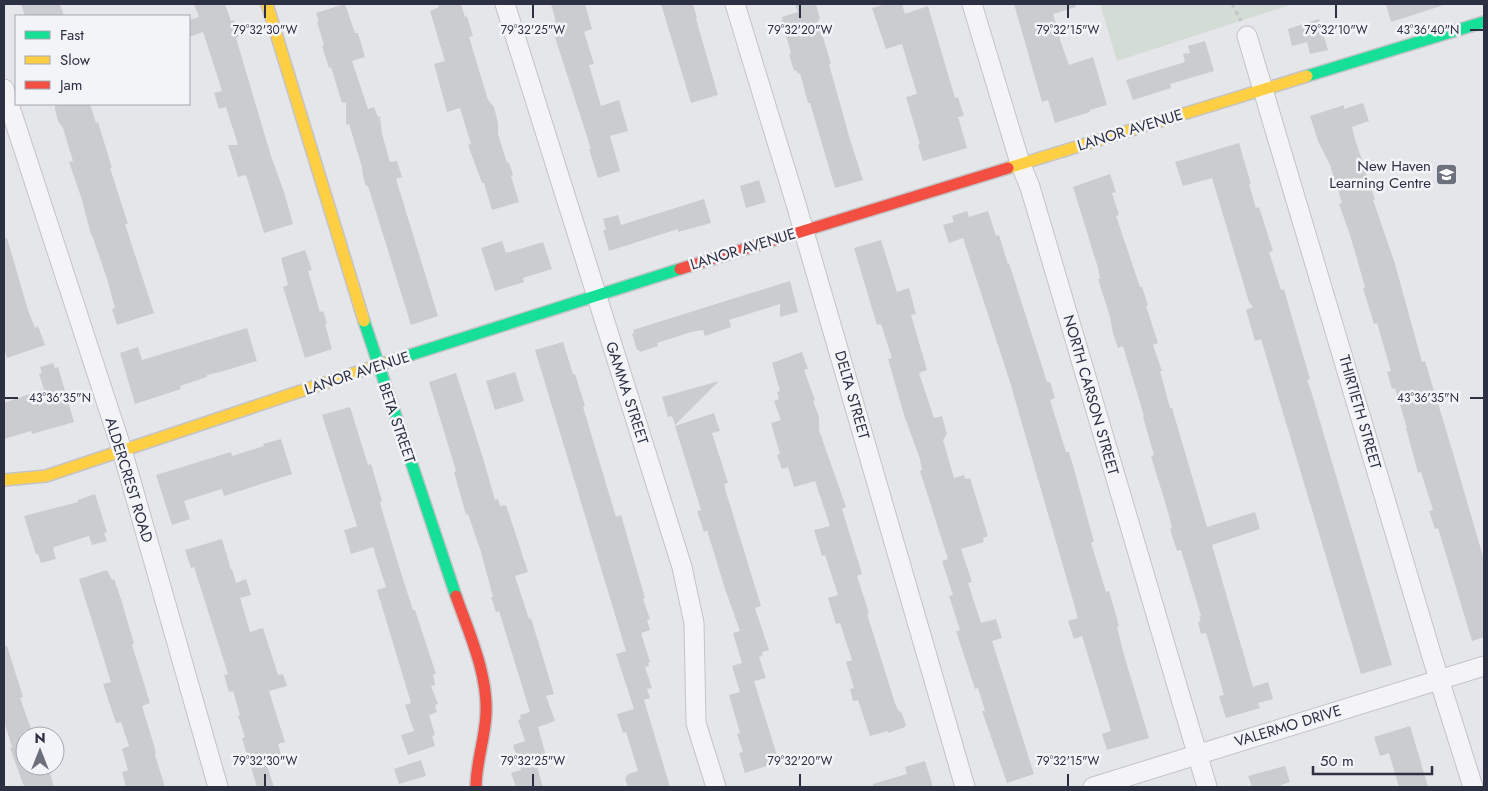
<svg xmlns="http://www.w3.org/2000/svg" width="1488" height="791" font-family="Jost,sans-serif">
	<style>
		.green { fill: #d4dcd6 }
		.building { fill: #cbccd0 }
		.lines { fill: none; stroke-linecap: round; stroke-linejoin: round }
		.street-casing { stroke: #c3c4c8; stroke-width: 21 }
		.fast-casing { stroke: #c3c4c8; stroke-width: 14 }
		.slow-casing { stroke: #c3c4c8; stroke-width: 14 }
		.jam-casing { stroke: #c3c4c8; stroke-width: 14 }
		.path { stroke: #c4c4c9; stroke-width: 3; stroke-dasharray: 4 4; stroke-linecap: butt }
		.street { stroke: #f4f4f6; stroke-width: 19 }
		.fast { stroke: #16e098; stroke-width: 11 }
		.slow { stroke: #ffcf43; stroke-width: 11 }
		.jam { stroke: #f24e42; stroke-width: 11 }
		.ticks { fill: none; stroke: #2c3042; stroke-width: 2 }
		.labels { text-anchor: middle; stroke-width: 5; stroke-linejoin: round; paint-order: stroke }
		.street-label { font-size: 15px; fill: #2c3042; stroke: #f3f4f8 }
		.poi-label { font-size: 15px; fill: #2c3042; stroke: #f3f4f8; text-anchor: end }
		.ticks-label { font-size: 12px; text-anchor: middle; fill: #2c3042; stroke: #f3f4f8; stroke-width: 5; stroke-linejoin: round; paint-order: stroke }
	</style>
	<rect width="100%" height="100%" fill="#e5e6ea"/>
	<path class="green" d="M 1100,4 L 1293,4 L 1117,61 Z"/>
	<g class="building">
		<path d="M 21,4 L 60,4 L 64,16 L 25,16 Z"/>
		<path d="M 194,4 L 225,4 L 231,21 L 234,20 L 240,36 L 236,38 L 271,156 L 284,192 L 293,224 L 264,233 L 246,175 L 238,177 L 228,145 L 238,145 L 226,107 L 219,109 L 214,93 L 222,91 L 208,47 L 203,32 L 189,37 L 189,20 L 199,17 Z"/>
		<path d="M 345,4 L 355,33 L 358,33 L 365,57 L 352,61 L 368,109 L 374,107 L 378,117 L 380,116 L 382,134 L 390,162 L 397,161 L 402,177 L 396,179 L 438,316 L 411,325 L 368,186 L 366,186 L 363,176 L 362,167 L 349,124 L 346,125 L 346,102 L 342,103 L 331,67 L 329,68 L 322,46 L 324,45 L 317,22 L 319,21 L 316,13 Z"/>
		<path d="M 438,4 L 461,4 L 465,17 L 467,16 L 473,36 L 469,37 L 488,100 L 494,107 L 498,123 L 498,134 L 507,163 L 509,162 L 513,175 L 511,176 L 519,202 L 492,210 L 484,183 L 482,183 L 468,145 L 471,144 L 460,108 L 447,112 L 434,64 L 445,61 L 430,11 L 439,7 Z"/>
		<path d="M 551,4 L 585,4 L 592,29 L 584,32 L 594,64 L 589,65 L 601,106 L 619,100 L 628,131 L 610,136 L 620,171 L 598,178 L 589,149 L 591,149 L 553,31 L 551,23 L 556,22 Z"/>
		<path d="M 661,4 L 693,4 L 697,18 L 696,19 L 718,95 L 691,103 Z"/>
		<path d="M 795,4 L 816,4 L 820,19 L 818,20 L 831,64 L 829,64 L 849,136 L 863,180 L 835,188 L 810,103 L 808,103 L 800,73 L 798,74 L 796,70 L 794,71 L 789,54 L 791,54 L 790,49 L 781,20 L 783,20 L 782,17 L 798,12 Z"/>
		<path d="M 886,4 L 902,4 L 905,14 L 928,6 L 942,54 L 955,98 L 958,97 L 964,116 L 958,117 L 967,148 L 923,161 L 918,145 L 920,144 L 906,97 L 917,94 L 902,44 L 886,49 L 872,8 Z"/>
		<path d="M 1014,4 L 1075,4 L 1076,7 L 1053,14 L 1061,43 L 1069,65 L 1093,57 L 1107,105 L 1090,110 L 1090,112 L 1055,123 L 1048,100 L 1042,102 Z"/>
		<path d="M 1386,4 L 1441,4 L 1441,6 L 1391,22 Z"/>
		<path d="M 1319,19 L 1328,50 L 1310,54 L 1307,42 L 1292,46 L 1288,29 Z"/>
		<path d="M 1205,41 L 1214,71 L 1170,84 L 1171,88 L 1133,100 L 1126,80 L 1185,62 L 1183,54 L 1190,53 L 1188,46 Z"/>
		<path d="M 1363,103 L 1369,121 L 1352,127 L 1355,139 L 1375,200 L 1373,200 L 1395,264 L 1422,362 L 1425,361 L 1450,443 L 1484,560 L 1484,637 L 1472,641 L 1438,528 L 1435,529 L 1429,511 L 1433,510 L 1421,472 L 1418,473 L 1406,428 L 1407,428 L 1395,388 L 1392,389 L 1387,372 L 1391,371 L 1377,323 L 1374,324 L 1363,288 L 1365,287 L 1350,235 L 1339,204 L 1342,203 L 1330,165 L 1318,141 L 1310,116 L 1344,105 L 1344,109 Z"/>
		<path d="M 63,104 L 90,104 L 96,123 L 98,122 L 112,168 L 110,168 L 128,224 L 125,224 L 154,313 L 117,325 L 112,309 L 115,308 L 107,279 L 92,235 L 91,235 L 82,200 L 69,162 L 73,161 L 63,128 L 58,121 L 55,109 L 55,106 Z"/>
		<path d="M 1239,143 L 1251,184 L 1249,184 L 1256,208 L 1259,207 L 1273,251 L 1269,252 L 1281,290 L 1284,289 L 1289,307 L 1310,379 L 1307,380 L 1311,391 L 1392,665 L 1361,674 L 1261,339 L 1255,341 L 1246,310 L 1253,307 L 1249,302 L 1212,178 L 1183,186 L 1175,162 Z"/>
		<path d="M 1110,174 L 1116,192 L 1112,193 L 1119,215 L 1116,216 L 1140,287 L 1142,287 L 1148,305 L 1146,306 L 1158,343 L 1153,345 L 1162,371 L 1160,371 L 1170,408 L 1172,408 L 1207,527 L 1255,512 L 1260,529 L 1212,545 L 1253,687 L 1268,682 L 1273,699 L 1258,703 L 1260,708 L 1226,718 L 1219,696 L 1224,695 L 1206,633 L 1201,634 L 1198,622 L 1201,621 L 1199,617 L 1201,616 L 1181,550 L 1177,551 L 1170,529 L 1172,528 L 1168,512 L 1151,456 L 1154,455 L 1143,417 L 1144,416 L 1123,346 L 1118,348 L 1113,333 L 1110,317 L 1098,279 L 1100,279 L 1098,268 L 1073,187 Z"/>
		<path d="M 759,180 L 766,202 L 746,208 L 740,186 Z"/>
		<path d="M 704,199 L 711,223 L 678,232 L 678,229 L 609,251 L 603,230 L 606,230 L 603,219 L 618,215 L 621,225 Z"/>
		<path d="M 967,211 L 969,217 L 988,211 L 996,236 L 999,235 L 1008,264 L 1009,263 L 1047,382 L 1050,382 L 1055,398 L 1050,400 L 1066,452 L 1069,452 L 1074,469 L 1094,542 L 1091,543 L 1106,592 L 1109,591 L 1119,626 L 1117,627 L 1124,655 L 1149,738 L 1107,750 L 1102,734 L 1111,731 L 1082,636 L 1074,639 L 1068,621 L 1078,618 L 1010,382 L 963,238 L 949,243 L 943,225 L 954,222 L 952,216 Z"/>
		<path d="M 4,238 L 7,238 L 28,310 L 35,328 L 38,326 L 45,345 L 7,358 L 4,347 Z"/>
		<path d="M 881,240 L 897,292 L 909,288 L 916,314 L 911,315 L 927,370 L 919,373 L 934,418 L 942,416 L 947,434 L 943,440 L 954,478 L 964,475 L 965,479 L 970,478 L 988,536 L 983,538 L 984,542 L 961,549 L 972,582 L 968,583 L 981,623 L 996,619 L 1002,638 L 992,641 L 1034,774 L 1007,783 L 982,711 L 985,711 L 978,688 L 975,689 L 956,631 L 960,630 L 949,596 L 953,595 L 942,561 L 948,559 L 920,471 L 922,470 L 920,459 L 905,418 L 888,359 L 892,358 L 881,324 L 877,325 L 854,248 Z"/>
		<path d="M 502,241 L 506,253 L 543,242 L 552,269 L 523,278 L 524,282 L 495,291 L 481,248 Z"/>
		<path d="M 305,250 L 312,270 L 308,271 L 320,312 L 323,311 L 327,323 L 325,324 L 332,349 L 305,358 L 283,287 L 288,285 L 281,258 Z"/>
		<path d="M 790,281 L 798,312 L 780,317 L 780,304 L 729,320 L 731,327 L 705,336 L 703,330 L 691,332 L 657,343 L 658,346 L 640,352 L 639,350 L 637,350 L 632,334 L 634,333 L 633,330 Z"/>
		<path d="M 247,328 L 257,361 L 220,372 L 207,375 L 207,377 L 180,386 L 181,389 L 135,404 L 120,353 L 138,347 L 142,360 Z"/>
		<path d="M 563,342 L 573,374 L 575,374 L 585,406 L 583,407 L 616,517 L 621,515 L 645,598 L 643,599 L 650,619 L 647,620 L 650,630 L 641,633 L 650,662 L 648,663 L 649,666 L 645,667 L 652,688 L 647,689 L 650,698 L 644,700 L 670,787 L 628,787 L 625,779 L 628,774 L 638,771 L 626,732 L 623,733 L 617,714 L 634,709 L 616,654 L 626,651 L 535,350 Z"/>
		<path d="M 802,352 L 808,369 L 804,370 L 815,400 L 813,401 L 819,417 L 819,430 L 846,507 L 842,509 L 862,574 L 857,576 L 869,613 L 867,614 L 895,703 L 899,712 L 901,711 L 906,725 L 905,727 L 888,733 L 888,731 L 870,736 L 858,700 L 853,701 L 850,689 L 854,688 L 846,662 L 852,660 L 840,623 L 836,624 L 828,598 L 838,595 L 825,555 L 822,556 L 814,530 L 830,526 L 815,481 L 794,487 L 788,467 L 782,469 L 777,455 L 780,454 L 771,423 L 781,420 L 774,401 L 779,399 L 777,392 L 780,391 L 772,363 Z"/>
		<path d="M 53,363 L 55,368 L 58,367 L 74,422 L 32,434 L 31,431 L 4,439 L 4,403 L 44,389 L 39,374 L 42,373 L 40,367 Z"/>
		<path d="M 515,372 L 524,401 L 495,410 L 486,381 Z"/>
		<path d="M 456,373 L 483,458 L 495,500 L 498,499 L 500,506 L 506,505 L 528,572 L 515,576 L 529,619 L 531,618 L 554,694 L 546,696 L 555,721 L 538,727 L 546,756 L 543,757 L 545,765 L 537,767 L 543,787 L 516,787 L 511,773 L 521,770 L 513,745 L 525,741 L 518,720 L 521,719 L 520,715 L 530,712 L 499,611 L 496,612 L 491,597 L 493,597 L 481,552 L 468,514 L 466,515 L 454,472 L 456,471 L 429,382 Z"/>
		<path d="M 719,381 L 675,425 L 672,416 L 668,417 L 662,397 Z"/>
		<path d="M 350,407 L 368,465 L 371,464 L 382,501 L 380,502 L 382,510 L 401,573 L 413,610 L 415,610 L 436,674 L 433,674 L 435,685 L 431,686 L 438,704 L 435,705 L 437,712 L 429,715 L 435,735 L 432,736 L 435,746 L 408,755 L 401,735 L 414,731 L 405,705 L 411,703 L 377,590 L 386,587 L 373,547 L 351,554 L 344,530 L 357,526 L 322,415 Z"/>
		<path d="M 714,413 L 720,431 L 712,433 L 728,483 L 724,484 L 726,492 L 761,606 L 755,608 L 769,650 L 762,652 L 763,655 L 759,657 L 766,678 L 754,681 L 779,762 L 745,773 L 739,753 L 743,752 L 737,734 L 740,733 L 729,695 L 740,692 L 732,666 L 742,663 L 733,633 L 740,631 L 725,589 L 707,530 L 704,532 L 697,511 L 701,510 L 675,426 Z"/>
		<path d="M 281,439 L 292,474 L 224,496 L 222,489 L 184,501 L 190,519 L 172,525 L 156,475 L 231,452 L 232,456 L 264,446 L 263,444 Z"/>
		<path d="M 95,494 L 107,532 L 104,533 L 107,541 L 92,545 L 89,536 L 54,547 L 53,549 L 56,559 L 41,563 L 38,554 L 36,554 L 24,516 L 78,502 L 78,500 Z"/>
		<path d="M 222,539 L 231,570 L 232,569 L 236,583 L 246,579 L 251,595 L 240,598 L 250,632 L 263,628 L 278,675 L 283,674 L 287,686 L 269,691 L 285,742 L 278,744 L 283,761 L 267,766 L 274,787 L 257,787 L 242,738 L 245,737 L 238,716 L 240,715 L 233,691 L 229,692 L 224,675 L 228,674 L 194,567 L 191,568 L 185,550 Z"/>
		<path d="M 107,570 L 112,580 L 114,579 L 121,599 L 134,644 L 132,645 L 150,703 L 142,706 L 156,752 L 155,755 L 165,787 L 126,787 L 122,772 L 128,770 L 122,749 L 129,746 L 121,722 L 116,723 L 103,684 L 111,682 L 79,579 Z"/>
		<path d="M 4,646 L 7,646 L 23,697 L 20,698 L 31,729 L 25,731 L 25,766 L 48,766 L 54,787 L 25,787 L 23,784 L 10,748 L 12,747 L 4,721 Z"/>
		<path d="M 1410,726 L 1416,746 L 1428,787 L 1399,787 L 1389,753 L 1380,756 L 1374,737 Z"/>
		<path d="M 421,760 L 426,776 L 399,784 L 394,769 Z"/>
		<path d="M 925,761 L 933,787 L 873,787 L 873,784 L 907,774 L 905,767 Z"/>
		<path d="M 1285,766 L 1290,782 L 1281,785 L 1282,787 L 1252,787 L 1248,776 Z"/>
	</g>
	<g class="lines">
		<defs>
			<g id="street">
				<path d="M 505,4 L 682,567 L 694,623 L 696,723 L 716,787"/>
				<path d="M 735,4 L 796,204 L 965,787"/>
				<path d="M 972,4 L 1020,163 L 1030,187 L 1207,787"/>
				<path d="M 1247,36 L 1433,660 L 1473,787"/>
				<path d="M 4,89 L 122,450 L 218,787"/>
				<path d="M 1093,787 L 1484,666"/>
			</g>
			<g id="fast">
				<path d="M 1307,76 L 1484,22"/>
				<path d="M 364,321 L 456,596"/>
				<path d="M 385,363 L 680,269"/>
			</g>
			<g id="slow">
				<path d="M 267,4 L 364,321"/>
				<path d="M 1008,168 L 1307,76"/>
				<path d="M 4,480 L 46,476 L 385,363"/>
			</g>
			<g id="jam">
				<path d="M 680,269 L 1008,168"/>
				<path d="M 456,596 C 469,633 488,674 486,714 C 485,739 476,762 476,787"/>
			</g>
		</defs>
		<use href="#street" class="street-casing"/>
		<use href="#fast" class="fast-casing"/>
		<use href="#slow" class="slow-casing"/>
		<use href="#jam" class="jam-casing"/>
		<path class="path" d="M 1232,4 L 1241,21"/>
		<use href="#street" class="street"/>
		<use href="#fast" class="fast"/>
		<use href="#slow" class="slow"/>
		<use href="#jam" class="jam"/>
	</g>
	<path class="ticks" d="M 265,5 L 265,18M 533,5 L 533,18M 800,5 L 800,18M 1068,5 L 1068,18M 1336,5 L 1336,18M 1470,30 L 1483,30M 5,398 L 18,398M 1470,398 L 1483,398M 265,774 L 265,786M 533,774 L 533,786M 800,774 L 800,786M 1068,774 L 1068,786"/>
	<defs>
		<symbol id="school-square" viewBox="-11 -11 22 22"><rect x="-9" y="-9" width="18" height="18" rx="4" fill="#6d707d" stroke="#f3f4f8"/><path d="M0-5L7-2L0 1L-7-2ZM-4 1L0 2.5L4 1V4Q0 6-4 4Z" fill="#fff"/></symbol>
	</defs>
	<g fill-rule="evenodd">
		<use href="#school-square" x="1434" y="162" width="25" height="25"/>
	</g>
	<g class="labels">
		<g class="street-label">
			<text transform="translate(1130 130) rotate(-17)" y="5">LANOR AVENUE</text>
			<text transform="translate(743 249) rotate(-17)" y="5">LANOR AVENUE</text>
			<text transform="translate(357 373) rotate(-18)" y="5">LANOR AVENUE</text>
			<text transform="translate(627 393) rotate(72)" y="5">GAMMA STREET</text>
			<text transform="translate(852 395) rotate(74)" y="5">DELTA STREET</text>
			<text transform="translate(1091 395) rotate(74)" y="5">NORTH CARSON STREET</text>
			<text transform="translate(1360 412) rotate(74)" y="5">THIRTIETH STREET</text>
			<text transform="translate(397 423) rotate(71)" y="5">BETA STREET</text>
			<text transform="translate(129 480) rotate(73)" y="5">ALDERCREST ROAD</text>
			<text transform="translate(1288 726) rotate(-17)" y="5">VALERMO DRIVE</text>
		</g>
		<g class="poi-label">
			<text x="1431" y="171">New Haven<tspan x="1431" dy="17">Learning Centre</tspan></text>
		</g>
	</g>
	<g class="ticks-label">
		<text x="1428" y="34">43°36'40"N</text>
		<text x="265" y="34">79°32'30"W</text>
		<text x="533" y="34">79°32'25"W</text>
		<text x="800" y="34">79°32'20"W</text>
		<text x="1068" y="34">79°32'15"W</text>
		<text x="1336" y="34">79°32'10"W</text>
		<text x="60" y="402">43°36'35"N</text>
		<text x="1428" y="402">43°36'35"N</text>
		<text x="265" y="765">79°32'30"W</text>
		<text x="533" y="765">79°32'25"W</text>
		<text x="800" y="765">79°32'20"W</text>
		<text x="1068" y="765">79°32'15"W</text>
	</g>
	<rect width="1488" height="791" fill="none" stroke="#2c3042" stroke-width="10"/>
	<rect x="15" y="15" width="175" height="90" fill="#f3f4f8" stroke="#a3a6af"/>
	<rect x="25" y="31" width="25" height="8" fill="#16e098" stroke="#a3a6af"/>
	<text x="60" y="40" font-size="15" fill="#2c3042">Fast</text>
	<rect x="25" y="56" width="25" height="8" fill="#ffcf43" stroke="#a3a6af"/>
	<text x="60" y="65" font-size="15" fill="#2c3042">Slow</text>
	<rect x="25" y="81" width="25" height="8" fill="#f24e42" stroke="#a3a6af"/>
	<text x="60" y="90" font-size="15" fill="#2c3042">Jam</text>
	<g transform="translate(40 751)"><circle r="24" fill="#f3f4f8" stroke="#a3a6af"/>
	<path d="M0-4L9 19L0 12L-9 19Z" fill="#6d707d"/>
	<text y="-8" font-size="14" font-weight="bold" text-anchor="middle" fill="#2c3042">N</text>
	</g>
	<path d="M1313 766v8h119v-8" fill="none" stroke="#2c3042" stroke-width="2.5"/>
	<text x="1320" y="766" font-size="15" fill="#2c3042" stroke="#f3f4f8" stroke-width="4" paint-order="stroke">50 m</text>
</svg>
